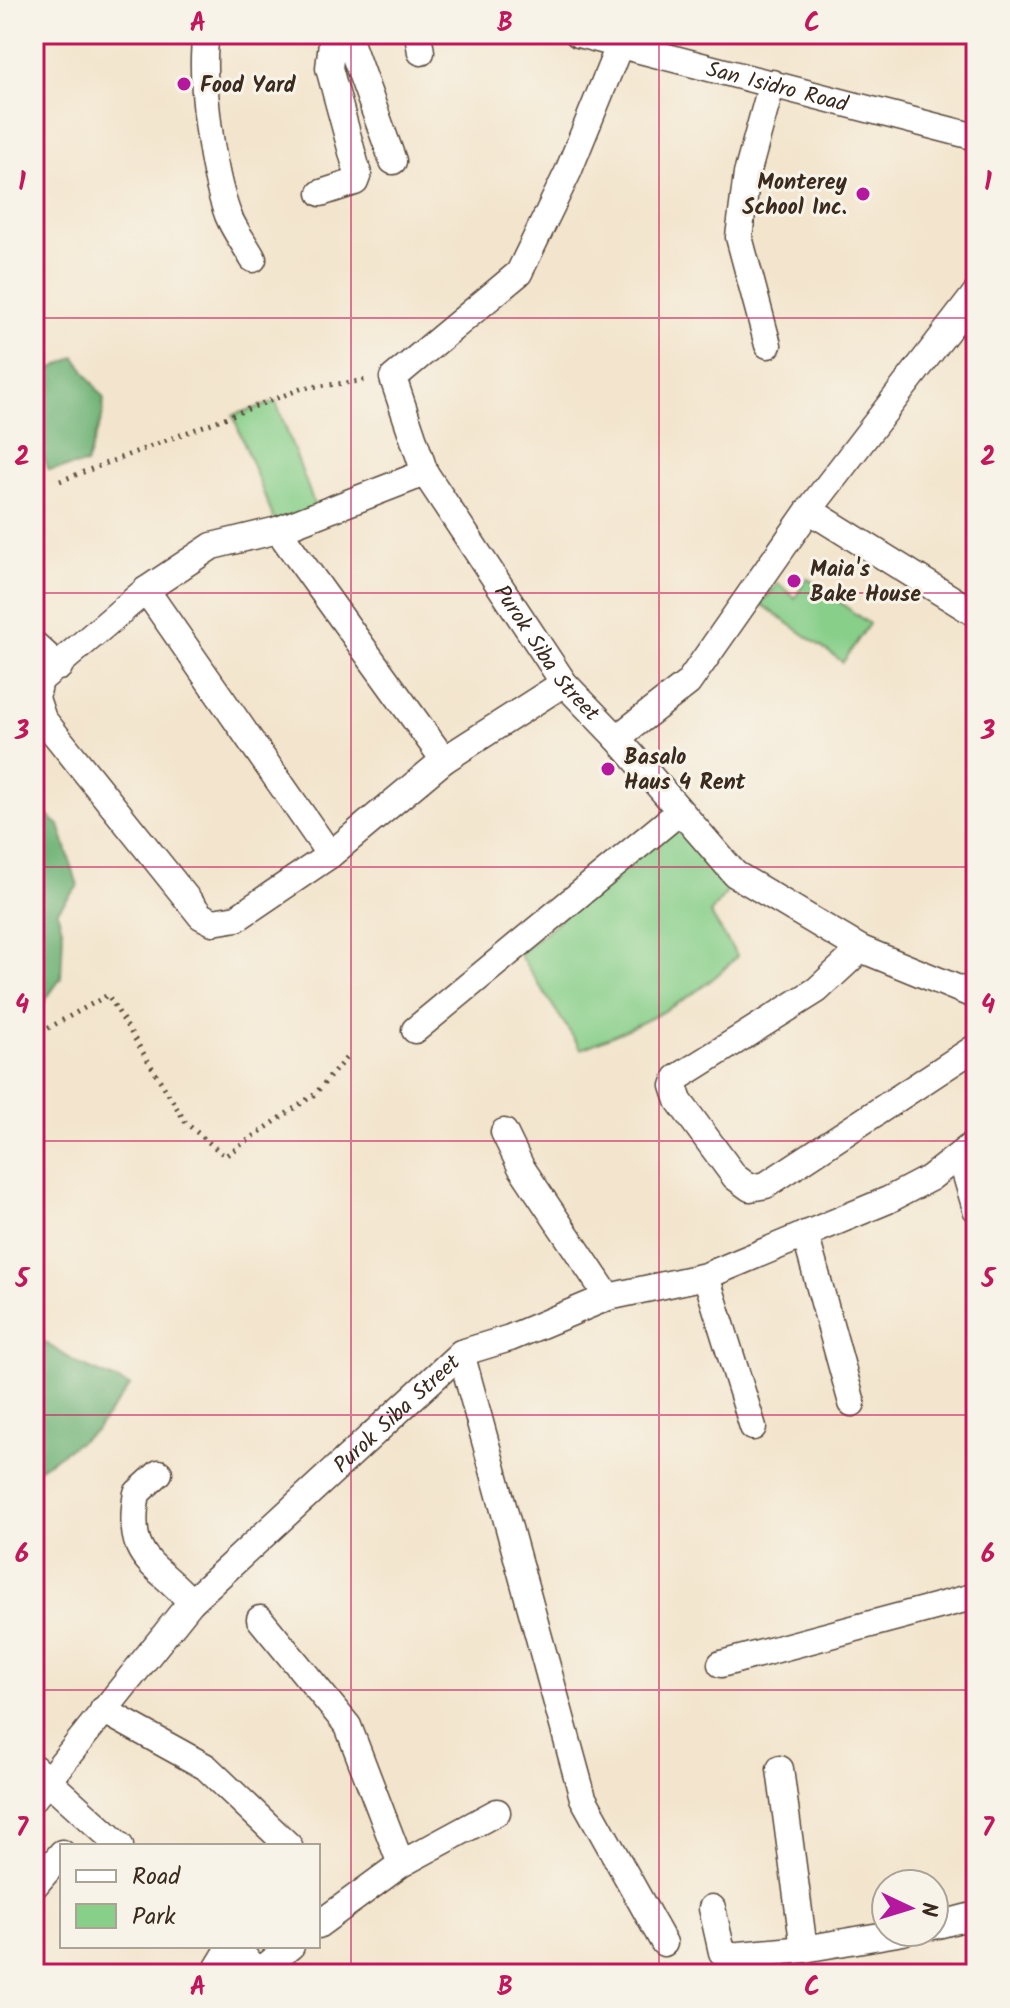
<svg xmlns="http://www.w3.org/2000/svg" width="1010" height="2008" font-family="Kalam,sans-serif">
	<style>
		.green { fill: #88cf8a; stroke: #627c54; stroke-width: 2 }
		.forest { fill: #6eb276; stroke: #546e4a; stroke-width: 2 }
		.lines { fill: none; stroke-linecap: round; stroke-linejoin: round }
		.minor-casing { stroke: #574638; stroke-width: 29 }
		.path { stroke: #574638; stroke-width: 5; stroke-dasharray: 2 6; stroke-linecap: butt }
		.minor { stroke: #fff; stroke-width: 26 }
		.grid { fill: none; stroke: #c2185b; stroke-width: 2; stroke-opacity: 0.55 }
		.poi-dot { fill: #b5179e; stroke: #f7f3e8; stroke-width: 3 }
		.labels { text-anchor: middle; stroke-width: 6; stroke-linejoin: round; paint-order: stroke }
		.poi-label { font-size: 22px; font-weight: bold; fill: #3b2a1e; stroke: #f7f3e8; text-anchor: start }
		.street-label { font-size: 22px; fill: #3b2a1e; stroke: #f7f3e8 }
		.neatline { fill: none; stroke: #c2185b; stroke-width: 3 }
		.grid-label { font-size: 26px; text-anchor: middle; font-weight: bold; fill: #c2185b }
	</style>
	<rect width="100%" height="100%" fill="#f7f3e8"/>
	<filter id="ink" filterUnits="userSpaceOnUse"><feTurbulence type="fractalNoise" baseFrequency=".0125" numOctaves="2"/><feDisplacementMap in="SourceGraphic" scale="16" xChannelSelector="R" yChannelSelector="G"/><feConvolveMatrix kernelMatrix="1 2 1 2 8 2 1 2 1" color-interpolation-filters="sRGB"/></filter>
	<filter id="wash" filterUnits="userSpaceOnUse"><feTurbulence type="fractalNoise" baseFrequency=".006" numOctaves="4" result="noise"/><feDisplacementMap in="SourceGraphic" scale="32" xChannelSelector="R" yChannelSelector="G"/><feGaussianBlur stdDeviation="1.8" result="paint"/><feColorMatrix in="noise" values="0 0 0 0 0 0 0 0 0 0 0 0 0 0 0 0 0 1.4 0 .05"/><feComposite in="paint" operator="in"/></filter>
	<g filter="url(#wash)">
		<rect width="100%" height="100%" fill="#f3e5cd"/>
		<g class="green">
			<path d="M 276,402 L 316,509 L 276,525 L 233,415 Z"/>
			<path d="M 807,578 L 869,624 L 843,662 L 761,604 L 778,583 L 795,598 Z"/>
			<path d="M 679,819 L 739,877 L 710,913 L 737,956 C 697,1000 636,1027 581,1049 L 519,954 Z"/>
		</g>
		<g class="forest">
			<path d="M 75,357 L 104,399 L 102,418 L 86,464 L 49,470 L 34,438 L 34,362 L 49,370 Z"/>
			<path d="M 34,805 L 59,825 L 78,886 L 57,911 L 63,932 L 61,978 L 34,1016 Z"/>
			<path d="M 34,1336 L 79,1364 L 130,1386 L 96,1430 L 34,1472 Z"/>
		</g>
	</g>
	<g filter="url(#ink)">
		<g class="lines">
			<defs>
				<g id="minor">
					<path d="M 206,34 C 199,79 212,172 228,215 C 234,230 245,244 253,259"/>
					<path d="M 347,34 L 393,161"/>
					<path d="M 418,34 L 421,52"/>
					<path id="s1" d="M 578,34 L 976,137"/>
					<path id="s2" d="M 620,44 L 568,172 L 519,273 L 393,378 L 425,473 L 564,683 L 617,738 L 735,874 L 861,949 L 976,996"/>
					<path d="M 321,193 L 355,182 L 358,174 L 329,68 L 333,34"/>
					<path d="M 768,345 L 739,237 L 747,174 L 772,83"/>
					<path d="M 425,473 L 278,530 L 212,546 L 146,590 L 40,680 L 36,698 L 43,719 L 201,916 L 213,922 L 237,918 L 330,855 L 444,760 L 564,683"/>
					<path d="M 809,510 L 976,614"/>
					<path d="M 278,530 L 444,760"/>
					<path d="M 146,590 L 330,855"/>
					<path d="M 34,644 L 59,667"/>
					<path d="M 617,738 L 688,683 L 809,510 L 976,293"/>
					<path d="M 861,949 L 817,990 L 677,1078 L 674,1086 L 679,1101 L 735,1177 L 750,1188 L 766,1185 L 976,1047"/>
					<path d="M 415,1030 L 679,812"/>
					<path d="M 504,1132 L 521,1167 L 608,1297"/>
					<path d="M 960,1155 L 976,1209"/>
					<path d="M 805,1234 L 852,1403"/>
					<path d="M 706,1276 L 753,1427"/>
					<path d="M 461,1353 L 583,1798 L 664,1943"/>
					<path d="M 159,1473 L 137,1493 C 125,1561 154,1560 191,1602"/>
					<path d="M 260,1619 L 348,1726 L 401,1864"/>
					<path d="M 721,1664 L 976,1596"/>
					<path d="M 103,1710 L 206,1767 L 289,1846"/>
					<path d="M 34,1768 L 120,1846"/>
					<path d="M 780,1769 L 804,1949"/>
					<path id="s3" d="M 34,1798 L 191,1602 L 461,1353 L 510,1338 L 608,1297 L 706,1276 L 888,1200 L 930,1178 L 976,1142"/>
					<path d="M 34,1886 L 62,1853"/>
					<path d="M 712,1908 L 722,1952 L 729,1956 L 804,1949 L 903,1932"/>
					<path d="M 318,1925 L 401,1864 L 497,1812"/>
					<path d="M 934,1926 L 976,1915"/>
					<path d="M 231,1946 L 263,1974"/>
					<path d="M 260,1971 L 291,1946"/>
					<path d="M 214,1974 L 231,1946"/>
				</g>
			</defs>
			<use href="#minor" class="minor-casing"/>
			<g class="path">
				<path d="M 60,481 L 303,388 L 369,380"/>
				<path d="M 34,1036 L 108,995 L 186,1123 L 225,1156 L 315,1094 L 346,1058"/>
			</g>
			<use href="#minor" class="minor"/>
		</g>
	</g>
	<path class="grid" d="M 351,34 L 351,1974M 659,34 L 659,1974M 34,318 L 976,318M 34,593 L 976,593M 34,867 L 976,867M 34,1141 L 976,1141M 34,1415 L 976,1415M 34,1690 L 976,1690"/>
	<g class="poi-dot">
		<circle cx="184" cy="84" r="8"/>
		<circle cx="863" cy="194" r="8"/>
		<circle cx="794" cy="581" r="8"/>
		<circle cx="608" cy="769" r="8"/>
	</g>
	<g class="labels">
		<g class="poi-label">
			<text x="200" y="92">Food Yard</text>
			<text x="847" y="189" text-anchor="end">Monterey<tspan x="847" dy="25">School Inc.</tspan></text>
			<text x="810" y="576">Maia's<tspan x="810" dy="25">Bake House</tspan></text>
			<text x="624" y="764">Basalo<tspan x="624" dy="25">Haus 4 Rent</tspan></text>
		</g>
		<g class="street-label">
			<text dy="8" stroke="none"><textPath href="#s1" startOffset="206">San Isidro Road</textPath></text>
			<text dy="8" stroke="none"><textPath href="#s2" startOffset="732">Purok Siba Street</textPath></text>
			<text dy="8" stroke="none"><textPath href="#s3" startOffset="530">Purok Siba Street</textPath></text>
		</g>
	</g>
	<rect width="1010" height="2008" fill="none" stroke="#f7f3e8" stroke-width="88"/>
	<rect x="60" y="1844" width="260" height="104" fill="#f7f3e8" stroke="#aca397" stroke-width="2"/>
	<rect x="76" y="1870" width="40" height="12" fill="#ffffff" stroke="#aca397" stroke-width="2"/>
	<text x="132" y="1884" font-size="24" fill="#3b2a1e">Road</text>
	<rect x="76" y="1904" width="40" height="24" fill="#88cf8a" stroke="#aca397" stroke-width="2"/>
	<text x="132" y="1924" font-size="24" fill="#3b2a1e">Park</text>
	<g transform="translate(910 1908) rotate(94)"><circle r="38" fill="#f7f3e8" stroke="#aca397" stroke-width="2"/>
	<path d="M0-6L14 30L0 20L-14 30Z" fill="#b5179e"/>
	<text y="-12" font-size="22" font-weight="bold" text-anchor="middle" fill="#3b2a1e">N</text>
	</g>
	<rect x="44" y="44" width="922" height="1920" class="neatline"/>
	<g class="grid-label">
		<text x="198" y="31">A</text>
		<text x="505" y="31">B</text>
		<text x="812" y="31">C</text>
		<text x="22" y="190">1</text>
		<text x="988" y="190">1</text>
		<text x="22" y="465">2</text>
		<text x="988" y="465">2</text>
		<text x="22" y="739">3</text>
		<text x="988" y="739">3</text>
		<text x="22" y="1013">4</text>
		<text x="988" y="1013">4</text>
		<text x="22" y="1287">5</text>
		<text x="988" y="1287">5</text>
		<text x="22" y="1562">6</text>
		<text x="988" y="1562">6</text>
		<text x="22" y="1836">7</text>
		<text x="988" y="1836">7</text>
		<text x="198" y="1995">A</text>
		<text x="505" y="1995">B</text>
		<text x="812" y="1995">C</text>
	</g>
</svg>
